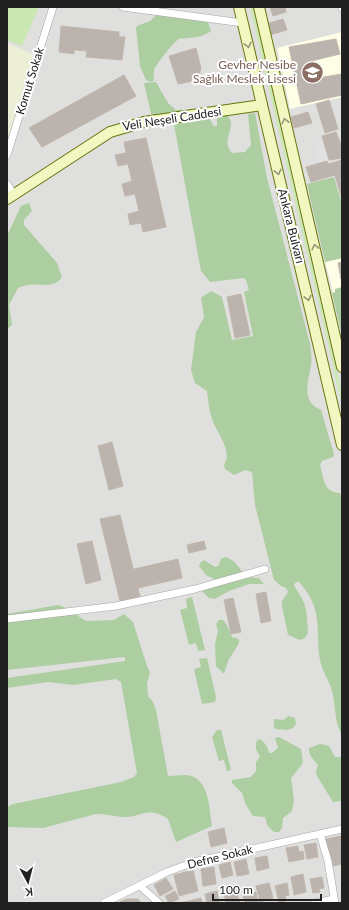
<svg xmlns="http://www.w3.org/2000/svg" width="349" height="910" font-family="Lato,sans-serif">
	<style>
		.residential { fill: #dfdfde }
		.education { fill: #fdfee5 }
		.farmland { fill: #eceed6 }
		.grass { fill: #cbe8b2 }
		.forest { fill: #accea0 }
		.parking { fill: #e1e1e1 }
		.building { fill: #bbb4ae; stroke: #c2b6ac }
		.lines { fill: none; stroke-linecap: round; stroke-linejoin: round }
		.street-casing { stroke: #a5a5a5; stroke-width: 8 }
		.secondary-casing { stroke: #67750b; stroke-width: 12 }
		.street { stroke: #fff; stroke-width: 7 }
		.secondary { stroke: #f2f7c1; stroke-width: 10 }
		.oneway { stroke: #949779 }
		.labels { text-anchor: middle; stroke-width: 4; stroke-linejoin: round; paint-order: stroke }
		.education-label { font-size: 12px; fill: #785e54; stroke: #fff; text-anchor: end }
		.street-label { font-size: 12px; fill: #212121; stroke: #fff }
	</style>
	<rect width="100%" height="100%" fill="#f1efe9"/>
	<rect class="residential" x="7" y="7" width="335" height="896"/>
	<g class="education">
		<path d="M 342,32 L 342,97 L 290,109 L 277,48 Z"/>
		<path d="M 342,258 L 342,336 L 331,284 L 325,262 Z"/>
	</g>
	<path class="farmland" d="M 7,43 L 36,55 L 7,145 Z"/>
	<g class="grass">
		<path d="M 7,7 L 39,7 L 22,46 L 7,40 Z"/>
		<path d="M 250,7 L 253,7 L 342,393 L 342,405 Z"/>
	</g>
	<g class="forest">
		<path d="M 157,14 L 194,17 L 208,22 L 211,31 C 201,39 190,37 179,39 C 175,40 155,66 154,70 C 153,73 154,77 154,80 L 151,82 L 146,80 L 140,66 L 136,28 L 137,26 L 150,21 Z"/>
		<path d="M 156,82 L 168,103 L 176,110 C 186,110 200,108 207,116 C 211,119 211,123 214,126 L 217,126 L 217,109 C 247,122 217,137 232,153 L 245,152 L 251,145 L 248,114 L 255,113 L 267,178 L 310,344 C 311,351 312,359 311,366 C 308,381 301,403 321,410 L 334,454 L 333,457 L 322,461 L 320,465 C 324,479 323,492 340,493 L 342,501 L 342,735 C 334,722 336,706 332,691 C 329,680 322,671 320,660 C 315,627 324,610 299,582 L 296,582 L 294,585 C 302,600 306,601 307,619 C 307,627 310,631 305,638 L 300,640 L 288,635 L 282,606 L 282,601 L 288,592 L 286,588 L 281,586 L 274,580 L 255,505 L 252,472 L 245,470 L 234,475 L 225,469 L 224,465 C 233,450 217,434 212,419 C 209,410 208,400 207,391 L 195,383 L 191,370 L 196,332 L 204,317 L 201,298 L 211,291 L 222,297 L 232,340 L 253,336 L 244,292 L 249,290 L 246,280 L 243,278 L 210,282 L 201,271 L 173,119 L 166,120 L 166,126 L 152,118 L 144,83 Z"/>
		<path d="M 334,177 L 342,204 L 342,258 L 325,262 L 307,184 Z"/>
		<path d="M 29,203 L 32,211 L 24,220 L 24,225 L 57,263 L 62,277 C 52,292 35,279 18,288 L 9,305 L 12,325 L 7,329 L 7,236 L 21,206 Z"/>
		<path d="M 342,287 L 342,336 L 332,293 L 335,292 L 335,289 Z"/>
		<path d="M 225,557 C 234,559 241,569 245,577 L 259,578 L 264,584 L 249,584 L 229,591 L 215,599 L 209,598 L 202,591 L 201,588 L 218,581 L 206,575 L 199,566 L 200,563 L 204,560 L 215,567 L 218,566 L 221,559 Z"/>
		<path d="M 192,597 L 205,650 L 198,651 L 196,643 L 189,645 L 180,610 L 187,608 L 186,599 Z"/>
		<path d="M 58,605 L 64,607 L 86,621 L 114,620 L 124,614 L 133,622 L 147,666 L 150,673 L 147,683 L 148,696 L 153,702 L 156,710 L 168,776 C 174,776 180,775 186,775 C 210,777 209,809 212,826 L 176,842 L 168,819 C 147,805 141,818 122,817 C 113,816 105,814 96,814 L 43,828 L 7,827 L 7,807 L 13,804 L 121,782 L 134,777 L 137,773 L 121,682 L 116,679 L 73,685 L 48,682 L 7,688 L 7,678 L 125,661 L 125,657 L 7,670 L 7,614 Z"/>
		<path d="M 219,620 L 223,620 L 227,625 L 232,637 L 239,639 L 239,643 L 228,661 L 224,674 L 216,666 L 215,644 L 218,631 L 216,624 Z"/>
		<path d="M 207,658 L 216,697 L 215,702 L 202,704 L 194,669 L 201,667 L 199,659 Z"/>
		<path d="M 288,716 L 295,718 L 296,724 L 293,728 L 287,730 L 276,729 L 274,727 L 274,719 L 284,720 Z"/>
		<path d="M 217,730 L 221,730 L 231,770 L 227,771 L 224,760 L 219,761 L 212,737 Z"/>
		<path d="M 279,737 L 301,749 L 303,763 L 291,778 L 294,800 L 292,811 L 283,818 L 282,828 L 279,832 L 274,832 L 267,825 L 265,817 L 253,816 L 246,805 L 242,793 L 232,783 L 232,780 L 251,777 L 256,771 L 256,762 L 260,757 L 256,749 L 256,742 L 259,739 C 265,742 268,747 269,753 L 272,753 L 278,748 L 275,738 Z"/>
		<path d="M 320,744 L 329,746 L 335,757 L 342,757 L 342,801 L 333,802 L 317,776 L 316,771 L 318,765 C 314,760 308,755 309,748 Z"/>
	</g>
	<path class="parking" d="M 320,137 L 327,159 L 319,162 L 312,140 Z"/>
	<g class="building">
		<path d="M 270,7 L 285,7 L 286,12 L 273,16 Z"/>
		<path d="M 283,19 L 287,30 L 270,35 L 266,24 Z"/>
		<path d="M 61,26 L 119,32 L 119,37 L 125,37 L 122,60 L 86,57 L 87,51 L 74,50 L 74,54 L 59,52 Z"/>
		<path d="M 336,39 L 340,54 L 307,62 L 312,79 L 342,74 L 342,95 L 301,104 L 289,47 Z"/>
		<path d="M 196,48 L 201,68 L 199,76 L 193,81 L 178,84 L 169,56 Z"/>
		<path d="M 124,75 L 136,96 L 42,147 L 29,128 Z"/>
		<path d="M 329,100 L 338,129 L 325,133 L 316,104 Z"/>
		<path d="M 308,112 L 312,123 L 294,128 L 291,117 Z"/>
		<path d="M 336,132 L 342,147 L 342,158 L 329,160 L 322,136 Z"/>
		<path d="M 146,138 L 166,227 L 143,232 L 141,223 L 130,225 L 128,214 L 139,211 L 135,194 L 125,196 L 122,184 L 132,181 L 128,164 L 118,166 L 115,155 L 126,153 L 124,142 Z"/>
		<path d="M 342,160 L 342,199 L 335,175 L 311,182 L 306,167 L 327,161 L 328,164 Z"/>
		<path d="M 342,262 L 342,279 L 341,279 L 338,263 Z"/>
		<path d="M 241,294 L 250,335 L 235,338 L 227,297 Z"/>
		<path d="M 112,442 L 123,486 L 109,490 L 98,446 Z"/>
		<path d="M 120,515 L 140,597 L 120,601 L 100,519 Z"/>
		<path d="M 92,541 L 101,580 L 86,584 L 77,544 Z"/>
		<path d="M 204,541 L 206,549 L 189,553 L 187,545 Z"/>
		<path d="M 178,559 L 182,578 L 138,588 L 134,569 Z"/>
		<path d="M 266,592 L 271,621 L 261,623 L 256,594 Z"/>
		<path d="M 233,598 L 241,632 L 231,634 L 224,600 Z"/>
		<path d="M 224,828 L 227,843 L 211,847 L 208,832 Z"/>
		<path d="M 341,836 L 342,864 L 333,866 L 326,839 Z"/>
		<path d="M 316,843 L 318,857 L 307,859 L 304,845 Z"/>
		<path d="M 298,846 L 299,852 L 303,851 L 304,859 L 289,862 L 286,848 Z"/>
		<path d="M 267,856 L 269,868 L 257,871 L 255,858 Z"/>
		<path d="M 246,859 L 249,874 L 237,876 L 234,862 Z"/>
		<path d="M 230,862 L 233,875 L 222,878 L 219,865 Z"/>
		<path d="M 214,867 L 216,884 L 203,886 L 201,869 Z"/>
		<path d="M 193,870 L 198,891 L 179,896 L 174,875 Z"/>
		<path d="M 303,874 L 306,892 L 294,895 L 291,877 Z"/>
		<path d="M 322,877 L 324,888 L 319,889 L 320,892 L 313,893 L 310,879 Z"/>
		<path d="M 166,878 L 173,889 L 160,896 L 154,885 Z"/>
		<path d="M 269,883 L 273,898 L 260,902 L 256,886 Z"/>
		<path d="M 287,883 L 289,895 L 285,896 L 286,901 L 279,902 L 275,886 Z"/>
		<path d="M 236,890 L 240,903 L 226,903 L 224,893 Z"/>
		<path d="M 175,891 L 179,899 L 169,903 L 165,896 Z"/>
		<path d="M 217,891 L 219,903 L 207,903 L 205,894 Z"/>
		<path d="M 251,891 L 251,893 L 256,892 L 258,903 L 245,903 L 243,895 L 246,895 L 246,892 Z"/>
		<path d="M 201,898 L 202,903 L 180,903 Z"/>
		<path d="M 127,899 L 138,899 L 141,903 L 117,903 Z"/>
	</g>
	<g class="lines">
		<defs>
			<g id="street">
				<path d="M 123,7 L 243,23"/>
				<path d="M 342,7 L 342,8"/>
				<path d="M 7,155 L 53,7"/>
				<path d="M 7,184 L 14,195"/>
				<path d="M 7,619 L 116,606 L 195,589 L 265,569"/>
				<path d="M 320,834 L 328,861 L 335,903"/>
				<path d="M 140,886 L 159,903"/>
				<path d="M 104,903 L 167,872 L 194,862 L 342,829"/>
				<path d="M 315,903 L 334,899"/>
			</g>
			<g id="secondary">
				<path d="M 239,7 L 342,445"/>
				<path d="M 259,7 L 342,367"/>
				<path d="M 7,199 L 110,132 L 144,122 L 262,105"/>
			</g>
		</defs>
		<use href="#street" class="street-casing"/>
		<use href="#secondary" class="secondary-casing"/>
		<use href="#street" class="street"/>
		<use href="#secondary" class="secondary"/>
	</g>
	<defs><path id="oneway-chevron" d="M-2-3.5L2.5 0L-2 3.5" fill="none" stroke-width="1.6" stroke-linecap="round" stroke-linejoin="round"/></defs>
	<g class="oneway">
		<use href="#oneway-chevron" transform="translate(248 45) rotate(77)"/>
		<use href="#oneway-chevron" transform="translate(285 121) rotate(-103)"/>
		<use href="#oneway-chevron" transform="translate(278 172) rotate(76)"/>
		<use href="#oneway-chevron" transform="translate(315 247) rotate(-103)"/>
		<use href="#oneway-chevron" transform="translate(308 298) rotate(77)"/>
	</g>
	<defs>
		<symbol id="school-disc" viewBox="-11 -11 22 22"><circle r="9.5" fill="#8d6e63" stroke="#fff"/><path d="M0-5L7-2L0 1L-7-2ZM-4 1L0 2.5L4 1V4Q0 6-4 4Z" fill="#fff"/></symbol>
	</defs>
	<g fill-rule="evenodd">
		<use href="#school-disc" x="300" y="60" width="25" height="25"/>
	</g>
	<g class="labels">
		<g class="education-label">
			<text x="296" y="69">Gevher Nesibe<tspan x="296" dy="14">Sağlık Meslek Lisesi</tspan></text>
		</g>
		<g class="street-label">
			<text transform="translate(30 81) rotate(-73)" y="4">Komut Sokak</text>
			<text transform="translate(172 119) rotate(-9)" y="4">Veli Neşeli Caddesi</text>
			<text transform="translate(291 226) rotate(76)" y="4">Ankara Bulvarı</text>
			<text transform="translate(220 857) rotate(-14)" y="4">Defne Sokak</text>
		</g>
	</g>
	<rect width="349" height="910" fill="none" stroke="#212121" stroke-width="16"/>
	<g transform="translate(28 882) rotate(173)" stroke="#ffffff" stroke-width="3" paint-order="stroke">
	<path d="M0-3L7 15L0 10L-7 15Z" fill="#212121"/>
	<text y="-6" font-size="11" font-weight="bold" text-anchor="middle" fill="#212121">K</text>
	</g>
	<path d="M213 894v6h108v-6" fill="none" stroke="#212121" stroke-width="2"/>
	<text x="219" y="894" font-size="12" fill="#212121" stroke="#ffffff" stroke-width="3" paint-order="stroke">100 m</text>
</svg>
